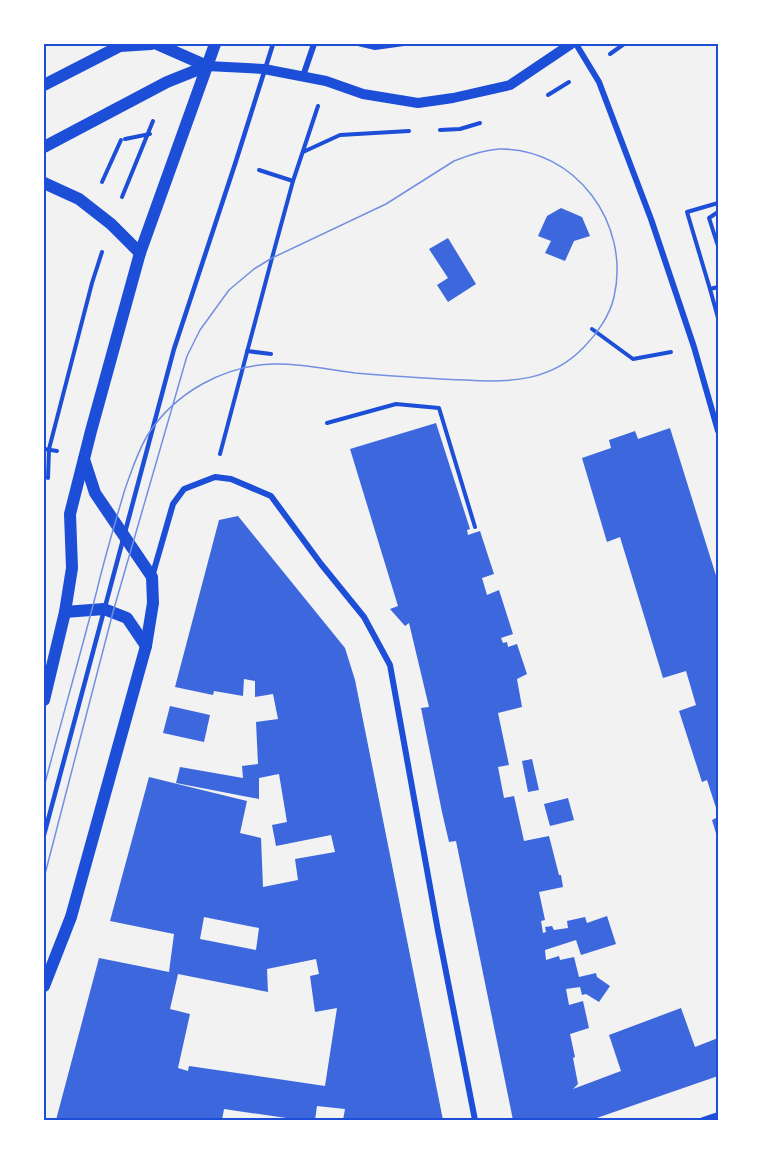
<svg xmlns="http://www.w3.org/2000/svg" width="762" height="1164" font-family="'IBM Plex Sans',sans-serif">
	<style>
		.building { fill: #3d67dc; fill-rule: evenodd }
		.lines { fill: none; stroke-linecap: round; stroke-linejoin: round }
		.path { stroke: #1d4ed8; stroke-width: 4 }
		.service { stroke: #1d4ed8; stroke-width: 4.5 }
		.minor { stroke: #1d4ed8; stroke-width: 6 }
		.tertiary { stroke: #1d4ed8; stroke-width: 10 }
		.secondary { stroke: #1d4ed8; stroke-width: 12 }
		.tram { stroke: #7290e2; stroke-width: 1.5 }
		.neatline { fill: none; stroke: #1d4ed8; stroke-width: 2 }
	</style>
	<rect width="100%" height="100%" fill="#f2f2f2"/>
	<g class="building">
		<path d="M 561,208 L 582,217 L 590,236 L 574,241 L 565,261 L 545,253 L 551,241 L 538,236 L 547,216 Z"/>
		<path d="M 448,238 L 476,284 L 448,302 L 437,285 L 448,278 L 429,249 Z"/>
		<path d="M 436,423 L 470,529 L 467,530 L 468,535 L 480,531 L 494,574 L 482,578 L 487,595 L 499,590 L 513,634 L 501,638 L 503,643 L 507,642 L 508,647 L 517,644 L 527,674 L 517,679 L 522,707 L 498,713 L 509,765 L 498,767 L 504,798 L 514,796 L 524,841 L 549,836 L 559,875 L 561,875 L 563,887 L 539,892 L 545,920 L 541,921 L 543,933 L 546,932 L 545,927 L 552,926 L 554,930 L 568,928 L 567,921 L 585,917 L 587,923 L 607,916 L 616,944 L 581,955 L 576,940 L 545,950 L 546,960 L 559,956 L 560,960 L 574,957 L 579,977 L 596,973 L 597,977 L 610,986 L 599,1002 L 586,994 L 582,995 L 580,987 L 566,989 L 569,1005 L 583,1001 L 589,1028 L 570,1034 L 575,1057 L 573,1058 L 578,1084 L 573,1089 L 621,1071 L 609,1035 L 681,1008 L 695,1047 L 718,1038 L 718,1076 L 591,1120 L 513,1120 L 456,841 L 449,842 L 442,812 L 421,708 L 429,707 L 409,623 L 405,626 L 390,609 L 398,606 L 350,449 Z"/>
		<path d="M 670,428 L 718,582 L 718,814 L 707,780 L 702,782 L 679,711 L 696,705 L 686,671 L 663,678 L 620,537 L 607,542 L 582,458 L 611,448 L 609,440 L 635,431 L 638,439 Z"/>
		<path d="M 238,516 L 345,648 L 355,680 L 443,1120 L 343,1120 L 345,1109 L 317,1106 L 315,1120 L 300,1120 L 224,1109 L 222,1120 L 178,1119 L 177,1120 L 56,1120 L 99,958 L 169,972 L 174,934 L 110,921 L 149,777 L 247,801 L 240,833 L 261,838 L 263,887 L 298,880 L 295,859 L 335,852 L 331,835 L 276,846 L 272,825 L 287,822 L 279,774 L 259,778 L 259,799 L 176,783 L 180,767 L 243,778 L 242,766 L 258,764 L 256,722 L 278,719 L 273,694 L 255,697 L 255,681 L 244,679 L 243,696 L 214,691 L 213,695 L 175,687 L 219,520 ZM 204,917 L 259,928 L 256,950 L 200,939 ZM 316,959 L 319,974 L 310,976 L 315,1012 L 337,1008 L 325,1086 L 189,1066 L 188,1071 L 178,1068 L 190,1014 L 170,1009 L 178,974 L 268,992 L 267,969 Z"/>
		<path d="M 170,706 L 210,715 L 204,742 L 163,733 Z"/>
		<path d="M 532,759 L 539,790 L 528,792 L 522,761 Z"/>
		<path d="M 568,798 L 574,820 L 550,826 L 544,804 Z"/>
		<path d="M 718,817 L 718,840 L 712,820 Z"/>
	</g>
	<g class="lines">
		<g class="path">
			<path d="M 358,44 L 375,48 L 404,44"/>
			<path d="M 610,54 L 624,44"/>
			<path d="M 548,95 L 569,82"/>
			<path d="M 440,130 L 460,129 L 480,123"/>
			<path d="M 125,139 L 150,134"/>
			<path d="M 303,152 L 340,135 L 409,131"/>
			<path d="M 259,170 L 293,181"/>
			<path d="M 102,182 L 121,140"/>
			<path d="M 122,197 L 153,121"/>
			<path d="M 718,212 L 709,218 L 718,246"/>
			<path d="M 718,287 L 710,289 L 718,318"/>
			<path d="M 710,289 L 687,212 L 718,203"/>
			<path d="M 592,329 L 633,359 L 671,352"/>
			<path d="M 247,351 L 271,354"/>
			<path d="M 327,423 L 396,404 L 439,408 L 475,527"/>
			<path d="M 44,449 L 57,451"/>
			<path d="M 220,454 L 272,258 L 293,181 L 318,106"/>
			<path d="M 48,478 L 49,449 L 92,283 L 102,252"/>
		</g>
		<path class="service" d="M 44,835 L 174,349 L 236,161 L 273,44"/>
		<g class="minor">
			<path d="M 576,44 L 599,82 L 651,219 L 694,347 L 718,431"/>
			<path d="M 303,76 L 314,44"/>
			<path d="M 152,577 L 173,504 L 184,489 L 215,477 L 231,479 L 271,496 L 321,564 L 364,617 L 390,665 L 438,931 L 475,1120"/>
			<path d="M 703,1120 L 718,1115"/>
		</g>
		<path class="tertiary" d="M 207,66 L 264,69 L 326,81 L 363,94 L 418,103 L 453,98 L 510,85 L 571,44"/>
		<g class="secondary">
			<path d="M 157,44 L 207,66"/>
			<path d="M 44,85 L 120,46 L 151,44"/>
			<path d="M 44,147 L 167,82 L 207,66"/>
			<path d="M 44,183 L 79,199 L 111,224 L 140,253"/>
			<path d="M 65,612 L 104,609 L 127,618 L 146,646"/>
			<path d="M 44,700 L 65,612 L 72,568 L 70,514 L 91,431 L 140,253 L 215,44"/>
			<path d="M 44,986 L 71,917 L 146,646 L 153,603 L 152,577 L 95,493 L 84,459"/>
		</g>
		<path class="tram" d="M 44,787 C 61,722 80,656 97,590 C 105,556 115,523 125,489 C 132,470 137,453 147,436 C 174,393 224,365 274,364 C 301,363 329,370 355,373 C 392,376 429,379 466,380 C 510,383 552,381 584,347 C 597,334 610,315 614,297 C 631,224 576,148 499,149 C 483,150 469,155 454,161 L 386,204 L 272,258 L 254,269 L 229,290 L 200,330 L 187,356 L 113,612 L 44,878"/>
	</g>
	<rect width="762" height="1164" fill="none" stroke="#ffffff" stroke-width="90"/>
	<rect x="45" y="45" width="672" height="1074" class="neatline"/>
</svg>
